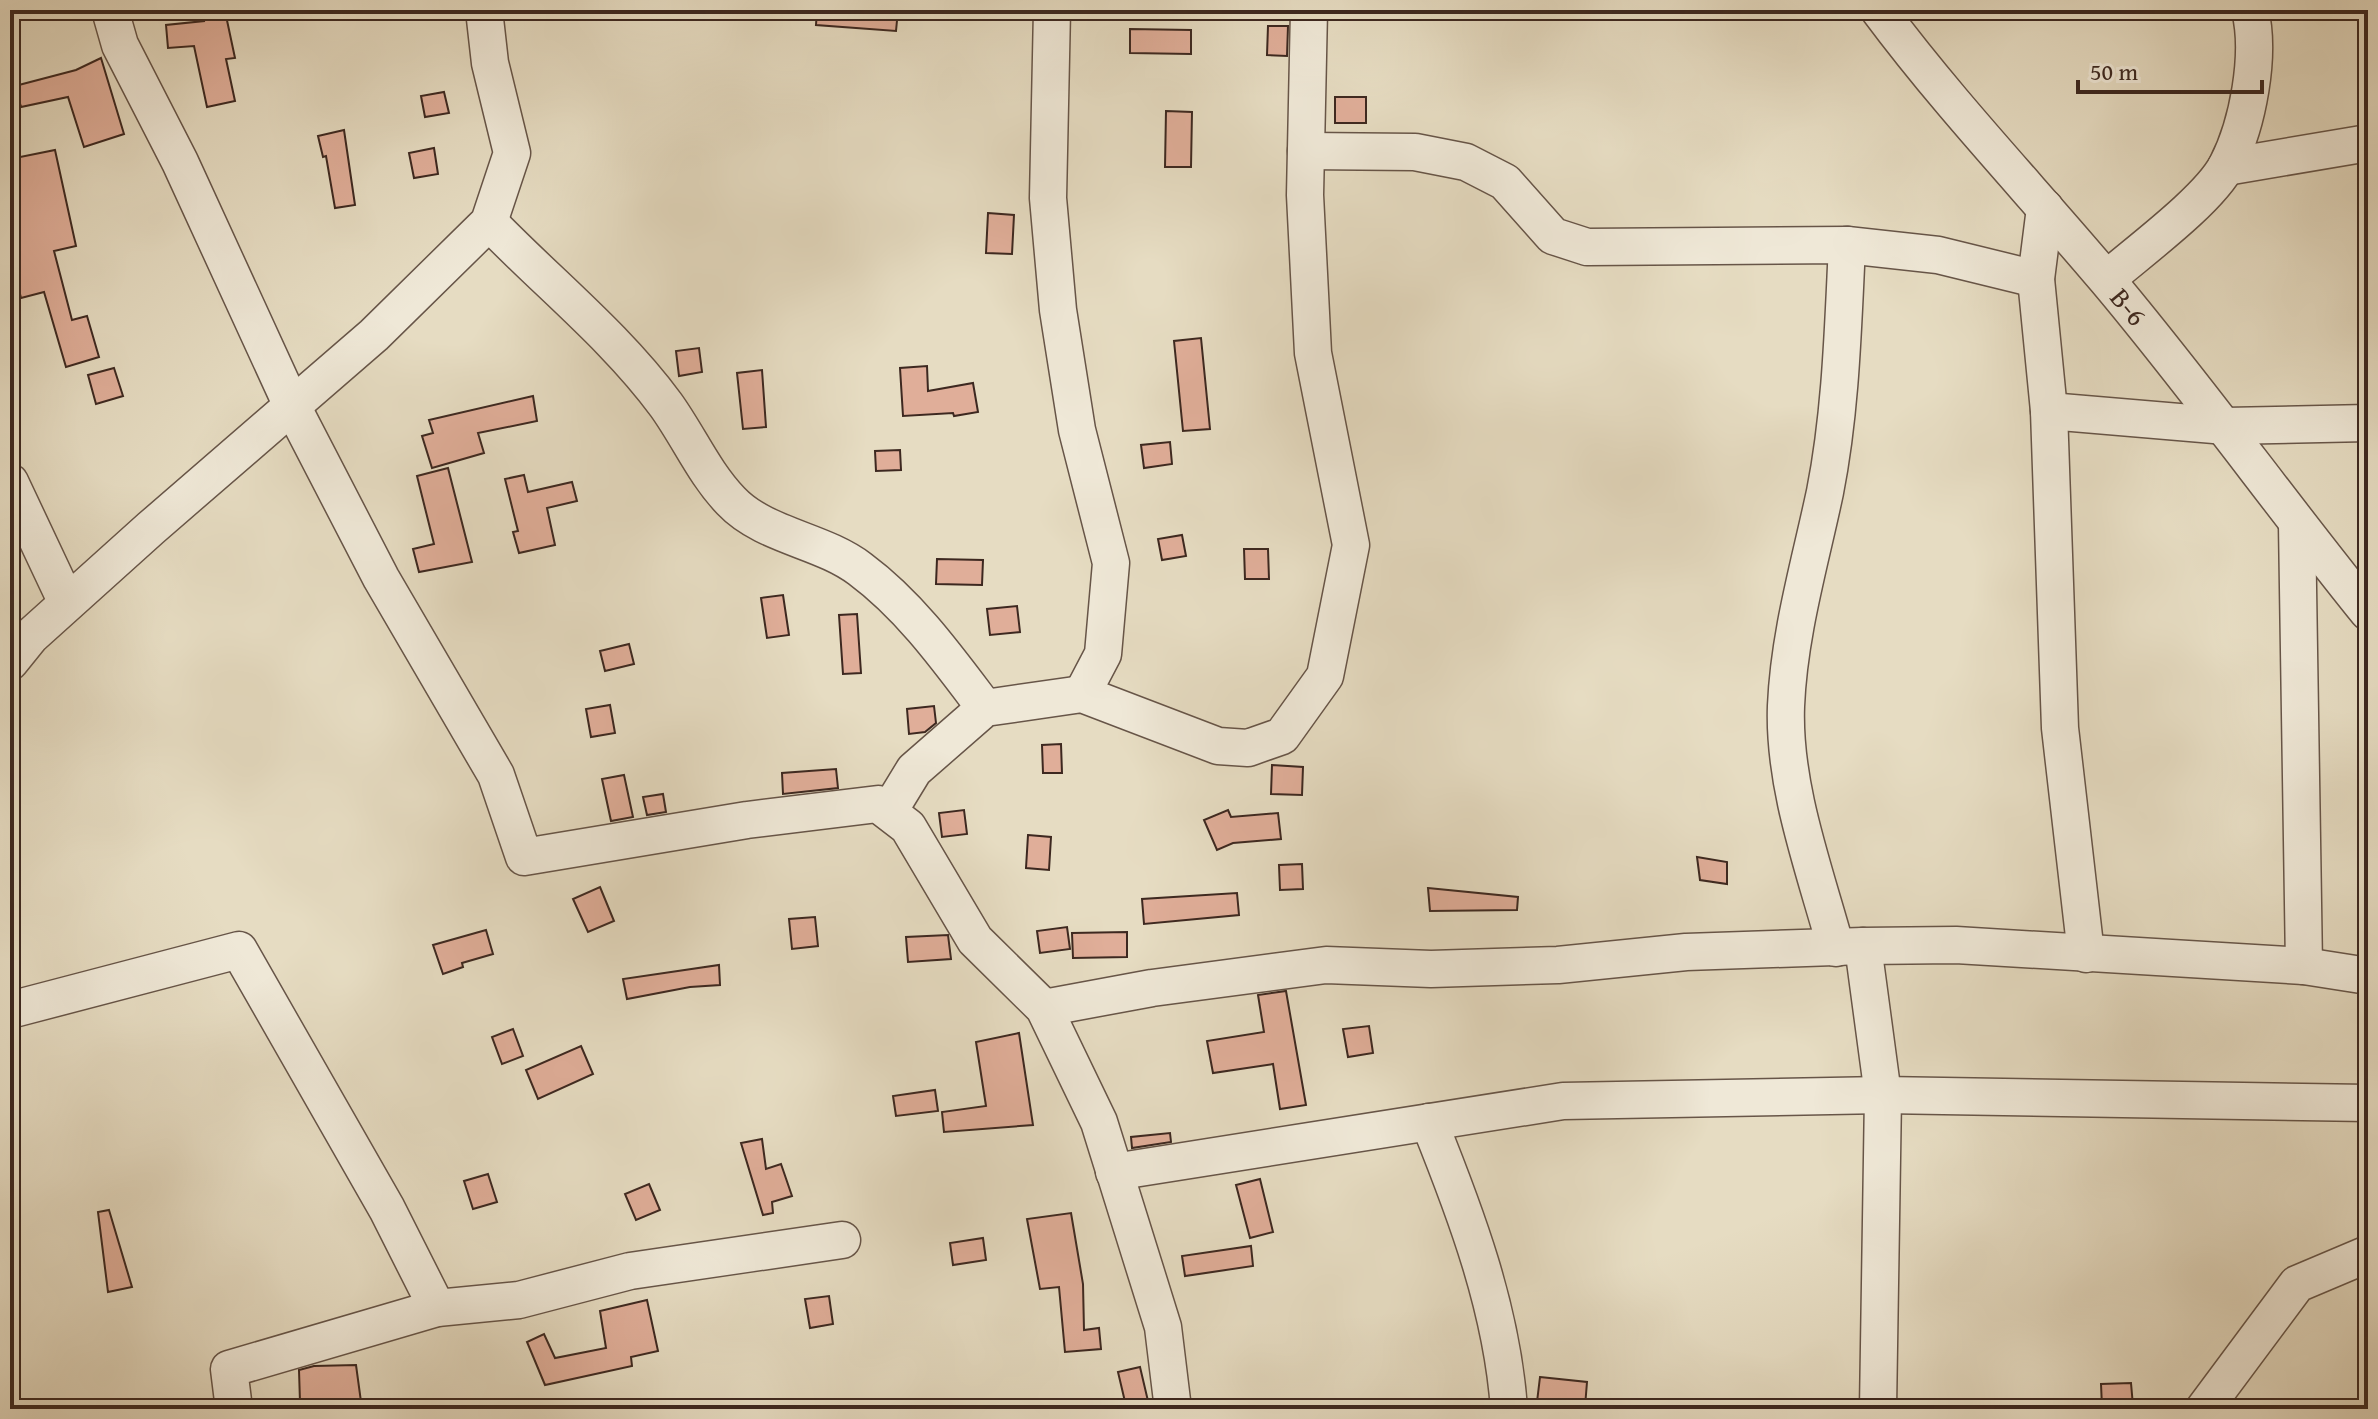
<svg xmlns="http://www.w3.org/2000/svg" width="2378" height="1419" font-family="'Gentium Book Plus',serif">
	<style>
		.building { fill: #e0ae99; stroke: #3d2820; stroke-width: 2 }
		.lines { fill: none; stroke-linecap: round; stroke-linejoin: round }
		.minor-casing { stroke: #675548; stroke-width: 39 }
		.minor { stroke: #efe8d7; stroke-width: 36 }
		.labels { text-anchor: middle; stroke-width: 7; stroke-linejoin: round; paint-order: stroke }
		.street-label { font-size: 28px; fill: #3d2820; stroke: #efe8d7 }
	</style>
	<rect width="100%" height="100%" fill="#e6dcc2"/>
	<filter id="stains"><feTurbulence type="fractalNoise" baseFrequency=".0025" numOctaves="4"/><feColorMatrix values="0 0 0 0 .2 0 0 0 0 .09 0 0 0 0 .02 0 0 0 .5 -.17"/></filter>
	<radialGradient id="worn" r=".72"><stop offset=".6" stop-color="#630" stop-opacity="0"/><stop offset="1" stop-color="#630" stop-opacity=".3"/></radialGradient>
	<g class="building">
		<path d="M 817,10 L 898,10 L 896,31 L 816,25 Z"/>
		<path d="M 225,11 L 235,58 L 226,59 L 235,101 L 207,107 L 194,46 L 168,48 L 166,25 L 204,21 L 203,15 Z"/>
		<path d="M 1268,26 L 1288,26 L 1287,56 L 1267,55 Z"/>
		<path d="M 1130,29 L 1191,30 L 1191,54 L 1130,53 Z"/>
		<path d="M 101,58 L 124,134 L 84,147 L 68,97 L 21,107 L 15,86 L 76,70 Z"/>
		<path d="M 444,92 L 449,113 L 425,117 L 421,96 Z"/>
		<rect x="1335" y="97" width="31" height="26"/>
		<path d="M 1166,111 L 1192,112 L 1191,167 L 1165,167 Z"/>
		<path d="M 344,130 L 355,205 L 335,208 L 326,156 L 323,157 L 318,136 Z"/>
		<path d="M 434,148 L 438,174 L 414,178 L 409,153 Z"/>
		<path d="M 55,150 L 76,246 L 54,251 L 72,320 L 87,316 L 99,357 L 66,367 L 44,292 L 21,298 L 10,255 L 10,159 Z"/>
		<path d="M 988,213 L 1014,215 L 1012,254 L 986,253 Z"/>
		<path d="M 1201,338 L 1210,429 L 1183,431 L 1174,341 Z"/>
		<path d="M 699,348 L 702,372 L 679,376 L 676,351 Z"/>
		<path d="M 927,366 L 928,391 L 973,383 L 978,412 L 954,416 L 953,413 L 903,416 L 900,368 Z"/>
		<path d="M 114,368 L 123,396 L 96,404 L 88,375 Z"/>
		<path d="M 762,370 L 766,427 L 743,429 L 737,373 Z"/>
		<path d="M 533,396 L 537,421 L 478,433 L 484,453 L 432,468 L 422,436 L 433,433 L 429,420 Z"/>
		<path d="M 1170,442 L 1172,464 L 1144,468 L 1141,445 Z"/>
		<path d="M 900,450 L 901,470 L 876,471 L 875,451 Z"/>
		<path d="M 448,468 L 472,562 L 419,572 L 413,549 L 434,544 L 417,476 Z"/>
		<path d="M 524,475 L 528,492 L 572,482 L 577,501 L 547,508 L 555,545 L 519,553 L 513,532 L 518,531 L 505,479 Z"/>
		<path d="M 1182,535 L 1186,556 L 1162,560 L 1158,539 Z"/>
		<path d="M 1244,549 L 1268,549 L 1269,579 L 1245,579 Z"/>
		<path d="M 937,559 L 983,560 L 982,585 L 936,584 Z"/>
		<path d="M 783,595 L 789,635 L 767,638 L 761,598 Z"/>
		<path d="M 1017,606 L 1020,632 L 990,635 L 987,609 Z"/>
		<path d="M 857,614 L 861,673 L 843,674 L 839,615 Z"/>
		<path d="M 629,644 L 634,664 L 605,671 L 600,651 Z"/>
		<path d="M 610,705 L 615,733 L 591,737 L 586,709 Z"/>
		<path d="M 934,706 L 936,723 L 925,732 L 909,734 L 907,709 Z"/>
		<path d="M 1061,744 L 1062,773 L 1043,773 L 1042,745 Z"/>
		<path d="M 1272,765 L 1303,767 L 1302,795 L 1271,794 Z"/>
		<path d="M 836,769 L 838,788 L 783,794 L 782,773 Z"/>
		<path d="M 624,775 L 633,817 L 611,821 L 602,779 Z"/>
		<path d="M 663,794 L 666,812 L 647,815 L 643,797 Z"/>
		<path d="M 964,810 L 967,834 L 942,837 L 939,813 Z"/>
		<path d="M 1228,810 L 1231,817 L 1278,813 L 1281,839 L 1233,843 L 1217,850 L 1204,820 Z"/>
		<path d="M 1028,835 L 1051,837 L 1049,870 L 1026,868 Z"/>
		<path d="M 1697,857 L 1727,862 L 1727,884 L 1700,880 Z"/>
		<path d="M 1302,864 L 1303,889 L 1280,890 L 1279,865 Z"/>
		<path d="M 600,887 L 614,921 L 588,932 L 573,899 Z"/>
		<path d="M 1428,888 L 1518,897 L 1517,910 L 1430,911 Z"/>
		<path d="M 1237,893 L 1239,915 L 1144,924 L 1142,899 Z"/>
		<path d="M 815,917 L 818,946 L 792,949 L 789,919 Z"/>
		<path d="M 1067,927 L 1070,949 L 1040,953 L 1037,931 Z"/>
		<path d="M 486,930 L 493,954 L 462,963 L 463,967 L 443,974 L 433,945 Z"/>
		<path d="M 1127,932 L 1127,957 L 1073,958 L 1072,933 Z"/>
		<path d="M 948,935 L 951,959 L 908,962 L 906,937 Z"/>
		<path d="M 719,965 L 720,985 L 690,987 L 627,999 L 623,979 Z"/>
		<path d="M 1286,991 L 1306,1105 L 1280,1109 L 1273,1064 L 1213,1073 L 1207,1041 L 1264,1032 L 1258,995 Z"/>
		<path d="M 1369,1026 L 1373,1053 L 1348,1057 L 1343,1029 Z"/>
		<path d="M 513,1029 L 523,1056 L 502,1064 L 492,1037 Z"/>
		<path d="M 1019,1033 L 1033,1125 L 944,1132 L 942,1112 L 986,1106 L 976,1042 Z"/>
		<path d="M 581,1046 L 593,1074 L 538,1099 L 526,1070 Z"/>
		<path d="M 935,1090 L 938,1111 L 896,1116 L 893,1096 Z"/>
		<path d="M 1170,1133 L 1171,1142 L 1132,1148 L 1131,1137 Z"/>
		<path d="M 762,1139 L 766,1169 L 781,1164 L 792,1196 L 772,1202 L 773,1213 L 763,1215 L 741,1143 Z"/>
		<path d="M 488,1174 L 497,1202 L 473,1209 L 464,1181 Z"/>
		<path d="M 1260,1179 L 1273,1232 L 1250,1238 L 1236,1185 Z"/>
		<path d="M 649,1184 L 660,1210 L 636,1220 L 625,1194 Z"/>
		<path d="M 109,1210 L 132,1287 L 108,1292 L 98,1212 Z"/>
		<path d="M 1071,1213 L 1083,1284 L 1084,1330 L 1099,1328 L 1101,1349 L 1065,1352 L 1059,1287 L 1040,1289 L 1027,1219 Z"/>
		<path d="M 983,1238 L 986,1260 L 953,1265 L 950,1243 Z"/>
		<path d="M 1251,1246 L 1253,1266 L 1185,1276 L 1182,1256 Z"/>
		<path d="M 829,1296 L 833,1324 L 810,1328 L 805,1299 Z"/>
		<path d="M 647,1300 L 658,1351 L 631,1357 L 632,1366 L 545,1385 L 527,1342 L 544,1334 L 555,1358 L 606,1348 L 600,1311 Z"/>
		<path d="M 356,1365 L 362,1409 L 300,1402 L 299,1370 L 314,1366 Z"/>
		<path d="M 1140,1367 L 1148,1401 L 1126,1406 L 1118,1372 Z"/>
		<path d="M 1540,1377 L 1587,1382 L 1585,1407 L 1537,1402 Z"/>
		<path d="M 2131,1383 L 2133,1406 L 2102,1407 L 2101,1384 Z"/>
	</g>
	<g class="lines">
		<defs>
			<g id="minor">
				<path d="M 110,10 L 120,45 L 180,162 L 292,406 L 381,578 L 496,775 L 524,857 L 747,820 L 878,804 L 908,827 L 975,940 L 1044,1008 L 1099,1122 L 1163,1327 L 1173,1409"/>
				<path d="M 1052,10 L 1048,198 L 1058,310 L 1077,430 L 1111,563 L 1103,654 L 1082,694"/>
				<path id="s1" d="M 1879,10 C 1949,104 2030,189 2106,279 C 2197,387 2279,502 2368,612"/>
				<path d="M 1306,151 L 1415,152 L 1466,162 L 1505,182 L 1553,236 L 1587,247 L 1847,245 L 1938,255 L 2036,279"/>
				<path d="M 2226,167 L 2368,143"/>
				<path d="M 2045,208 L 2036,279 L 2049,411 L 2060,728 L 2086,954"/>
				<path d="M 489,222 C 548,283 616,337 666,405 C 689,437 704,473 731,501 C 764,536 822,540 860,569 C 910,606 948,659 985,708"/>
				<path d="M 2107,279 C 2138,252 2209,200 2227,165 C 2248,124 2261,55 2250,10"/>
				<path d="M 2049,411 L 2226,426 L 2368,423"/>
				<path d="M 10,482 L 67,603"/>
				<path d="M 2297,524 L 2304,966"/>
				<path d="M 10,662 L 31,636 L 151,528 L 374,335 L 489,222 L 512,153 L 490,63 L 484,10"/>
				<path d="M 889,811 L 914,770 L 985,708 L 1082,694 L 1218,746 L 1248,748 L 1282,736 L 1325,676 L 1351,545 L 1313,353 L 1305,195 L 1309,10"/>
				<path d="M 1863,946 L 1883,1095 L 1878,1409"/>
				<path d="M 1836,948 C 1815,871 1783,787 1786,706 C 1789,633 1810,563 1825,492 C 1841,411 1843,327 1847,245"/>
				<path d="M 1044,1008 L 1152,988 L 1326,965 L 1431,969 L 1558,965 L 1686,952 L 1863,946 L 1956,945 L 2304,966 L 2368,976"/>
				<path d="M 10,1010 L 239,950 L 387,1209 L 437,1308"/>
				<path d="M 1429,1122 C 1466,1214 1502,1309 1509,1409"/>
				<path d="M 1114,1172 L 1563,1101 L 1883,1095 L 2368,1103"/>
				<path d="M 234,1409 L 229,1369 L 437,1308 L 519,1300 L 630,1271 L 842,1240"/>
				<path d="M 2204,1409 L 2297,1284 L 2368,1254"/>
			</g>
		</defs>
		<use href="#minor" class="minor-casing"/>
		<use href="#minor" class="minor"/>
	</g>
	<g class="labels">
		<g class="street-label">
			<text dy="10" stroke="none"><textPath href="#s1" startOffset="388">B-6</textPath></text>
		</g>
	</g>
	<rect width="2378" height="1419" fill="none" stroke="#e6dcc2" stroke-width="40"/>
	<rect x="12" y="12" width="2354" height="1395" fill="none" stroke="#3d2820" stroke-width="4"/>
	<rect x="20" y="20" width="2338" height="1379" fill="none" stroke="#3d2820" stroke-width="2"/>
	<path d="M2078 80v12h184v-12" fill="none" stroke="#3d2820" stroke-width="4"/>
	<text x="2090" y="80" font-size="24" fill="#3d2820" stroke="#efe8d7" stroke-width="6" paint-order="stroke">50 m</text>
	<rect width="100%" height="100%" filter="url(#stains)"/>
	<rect width="100%" height="100%" fill="url(#worn)"/>
</svg>
